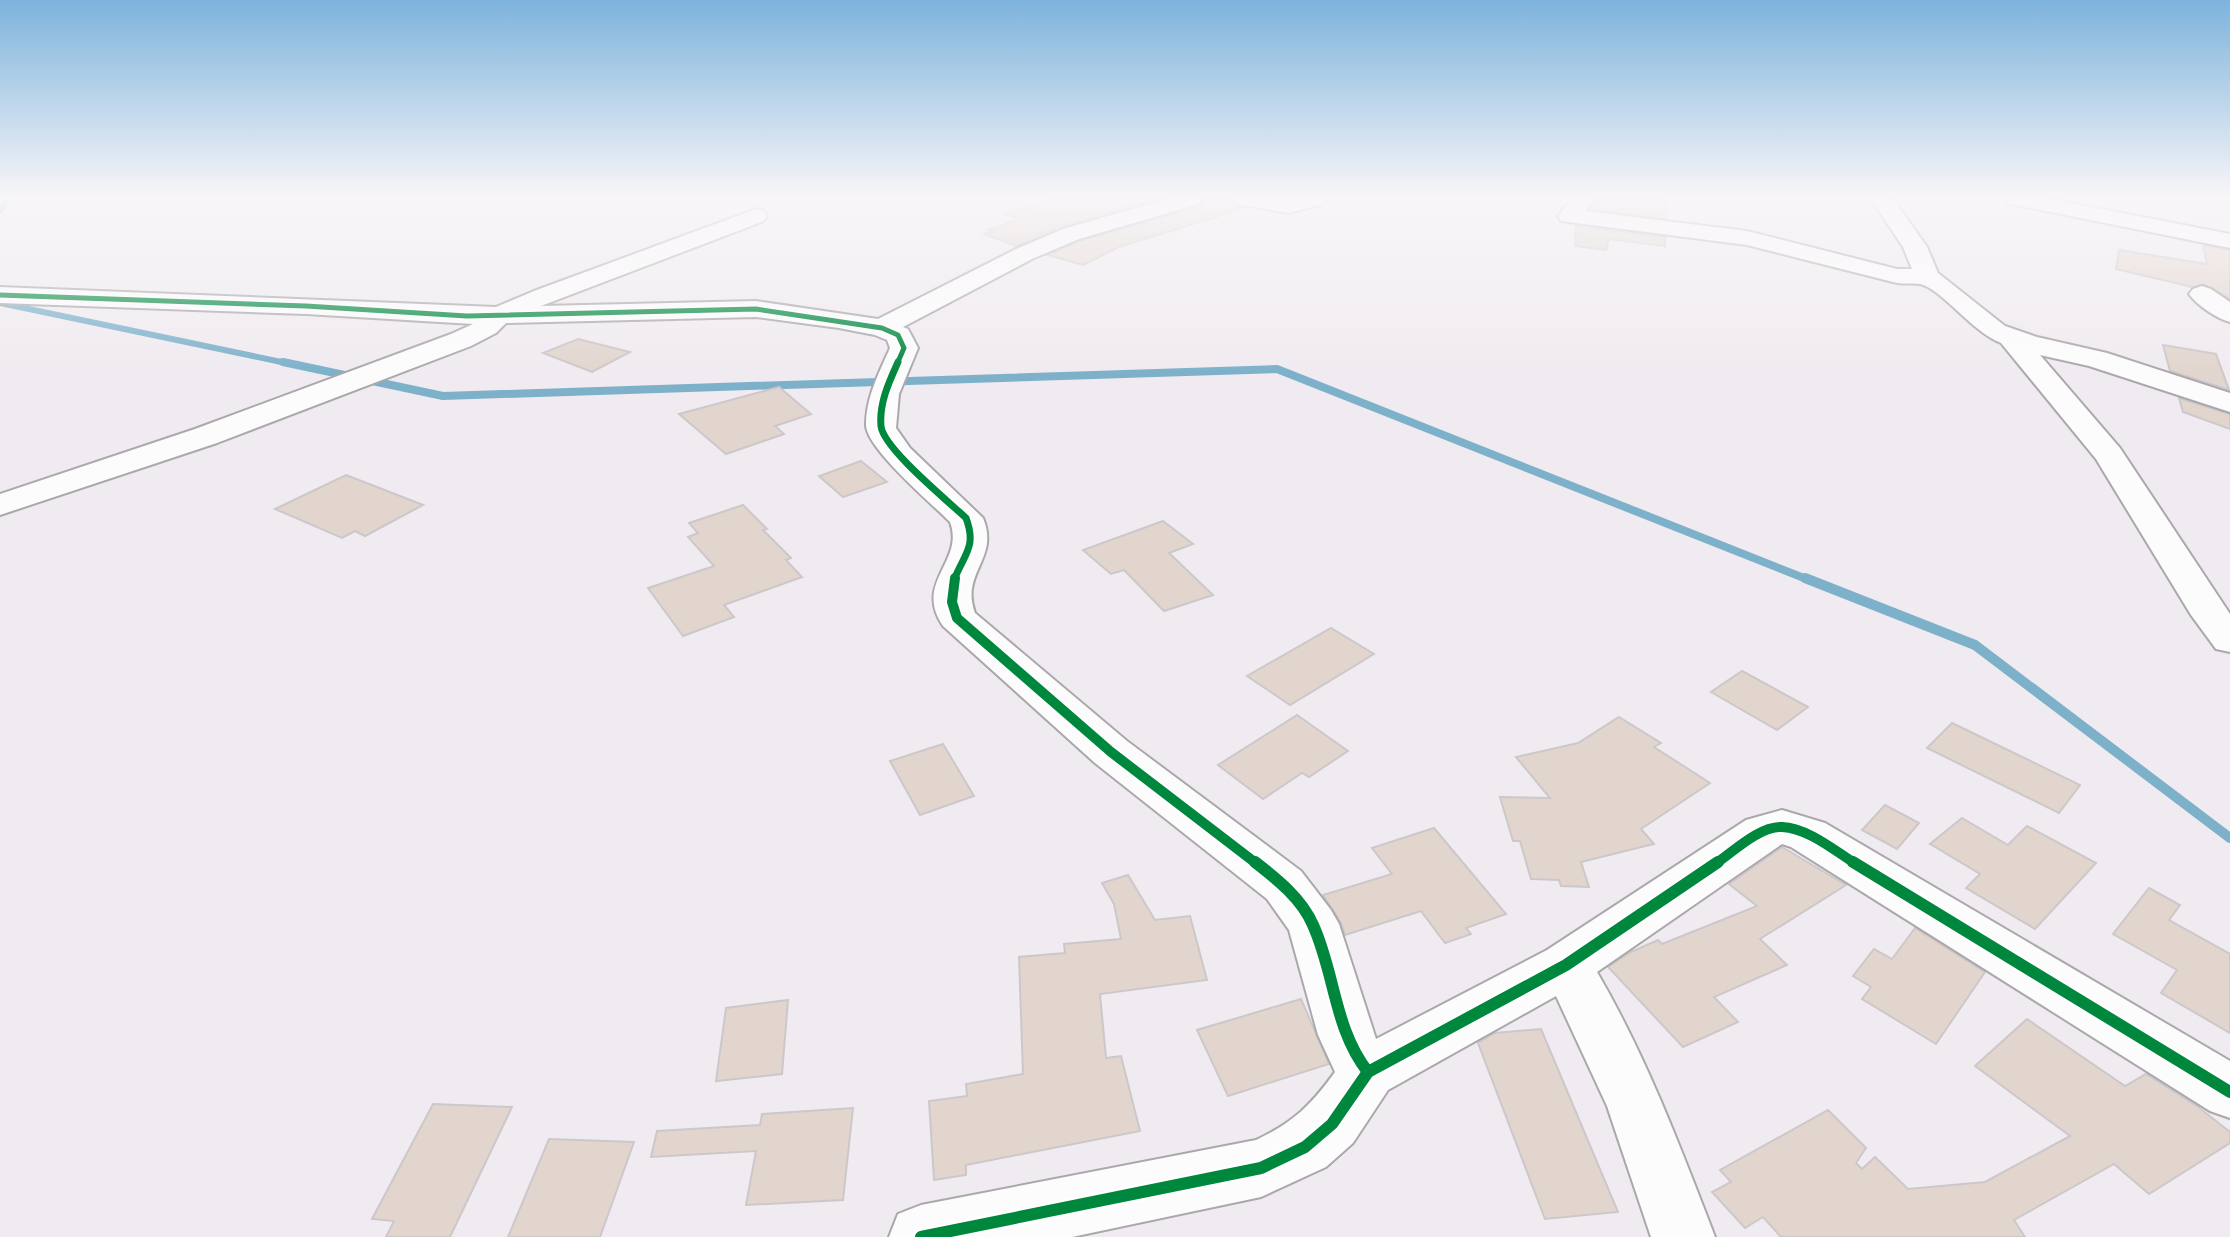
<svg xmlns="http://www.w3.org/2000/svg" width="2230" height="1237" font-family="'Public Sans',sans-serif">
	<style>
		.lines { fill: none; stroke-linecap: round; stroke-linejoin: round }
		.stream-far2 { stroke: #7db1ca; stroke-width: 6 }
		.stream-far1 { stroke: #7db1ca; stroke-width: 8 }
		.stream { stroke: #7db1ca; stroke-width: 10 }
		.building { fill: #e2d5ce; stroke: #ccc8ca; stroke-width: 2 }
		.minor-casing { stroke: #aba8ab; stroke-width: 4 }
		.minor { fill: #fdfcfd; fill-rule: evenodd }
		.cycleway-far3-casing { stroke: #fff; stroke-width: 8 }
		.cycleway-far2-casing { stroke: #fff; stroke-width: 10 }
		.cycleway-far1-casing { stroke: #fff; stroke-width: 14 }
		.cycleway-casing { stroke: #fff; stroke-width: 17 }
		.cycleway-far3 { stroke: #00873e; stroke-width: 5 }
		.cycleway-far2 { stroke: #00873e; stroke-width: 7 }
		.cycleway-far1 { stroke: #00873e; stroke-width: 10 }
		.cycleway { stroke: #00873e; stroke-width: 12 }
	</style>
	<rect width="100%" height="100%" fill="#f0ebf0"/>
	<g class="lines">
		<g class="stream-far2">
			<path d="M 0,211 L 8,199"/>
			<path d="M 0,303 L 291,364"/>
		</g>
		<path class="stream-far1" d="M 283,362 L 443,396 L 1277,369 L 1809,580"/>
		<path class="stream" d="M 1805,578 L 1975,645 L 2230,838"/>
	</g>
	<g class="building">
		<path d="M 1053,199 L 1157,199 L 1062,226 L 1016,246 L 984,234 L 992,231 L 988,230 L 1020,219 L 1005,214 Z"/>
		<path d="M 1204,199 L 1233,199 L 1236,205 L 1245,208 L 1119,247 L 1083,265 L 1048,255 L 1080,241 L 1200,207 Z"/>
		<path d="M 1598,199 L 1667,199 L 1666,218 L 1590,209 Z"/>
		<path d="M 1576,226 L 1665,237 L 1665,246 L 1609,239 L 1606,250 L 1575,246 Z"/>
		<path d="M 2203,245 L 2230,250 L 2230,299 L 2203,284 L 2192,287 L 2116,269 L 2119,250 L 2207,264 Z"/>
		<path d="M 578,339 L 630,352 L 592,372 L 543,353 Z"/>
		<path d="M 2163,345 L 2216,354 L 2229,390 L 2170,371 Z"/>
		<path d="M 779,387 L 811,414 L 775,426 L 784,434 L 726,454 L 679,414 Z"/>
		<path d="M 2179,398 L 2230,414 L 2230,429 L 2183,412 Z"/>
		<path d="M 861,461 L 887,482 L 843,497 L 819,476 Z"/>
		<path d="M 346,475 L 423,505 L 365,536 L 355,531 L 342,538 L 275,509 Z"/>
		<path d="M 743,505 L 767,529 L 763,530 L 791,558 L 786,560 L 802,577 L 724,605 L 734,617 L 683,636 L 648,588 L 714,566 L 688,537 L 698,533 L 689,523 Z"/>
		<path d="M 1163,521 L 1193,544 L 1169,553 L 1213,595 L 1164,611 L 1124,570 L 1111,574 L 1083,550 Z"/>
		<path d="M 1331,628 L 1374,654 L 1290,705 L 1247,676 Z"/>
		<path d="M 1742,671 L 1808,707 L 1777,730 L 1711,692 Z"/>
		<path d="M 1297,715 L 1348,751 L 1309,777 L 1302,773 L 1263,799 L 1218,765 Z"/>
		<path d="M 1619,717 L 1661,743 L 1654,747 L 1710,783 L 1641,829 L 1654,844 L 1581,862 L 1589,887 L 1561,886 L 1559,880 L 1531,879 L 1520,841 L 1513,841 L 1500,797 L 1550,798 L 1516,757 L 1578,743 Z"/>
		<path d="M 1952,723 L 2080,785 L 2059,813 L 1927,748 Z"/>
		<path d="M 943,744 L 974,796 L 920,815 L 890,761 Z"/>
		<path d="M 1885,805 L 1919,823 L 1897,849 L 1862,830 Z"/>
		<path d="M 1962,818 L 2008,845 L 2027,826 L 2096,863 L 2035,929 L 1966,888 L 1980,874 L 1930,844 Z"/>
		<path d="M 1434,828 L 1506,914 L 1466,928 L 1471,934 L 1445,943 L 1421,911 L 1345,935 L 1341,923 L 1323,895 L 1392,874 L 1372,848 Z"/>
		<path d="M 1782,847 L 1846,885 L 1760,939 L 1787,965 L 1714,997 L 1738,1022 L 1683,1047 L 1608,967 L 1629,953 L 1658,940 L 1662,944 L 1757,906 L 1729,884 Z"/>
		<path d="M 1128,875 L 1155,920 L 1190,916 L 1207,980 L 1100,994 L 1106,1058 L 1121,1056 L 1140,1131 L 966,1165 L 966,1175 L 934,1180 L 929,1101 L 967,1096 L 966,1084 L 1023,1074 L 1019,957 L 1065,953 L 1064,944 L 1121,939 L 1114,904 L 1102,883 Z"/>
		<path d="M 2149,888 L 2180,905 L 2169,920 L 2230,954 L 2230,1033 L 2161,993 L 2177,970 L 2113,934 Z"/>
		<path d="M 1915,928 L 1985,972 L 1936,1044 L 1862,999 L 1871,987 L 1853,976 L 1874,949 L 1892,959 Z"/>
		<path d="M 1301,999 L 1329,1064 L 1228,1096 L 1197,1030 Z"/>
		<path d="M 788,1000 L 782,1074 L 716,1081 L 726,1008 Z"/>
		<path d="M 2027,1019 L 2125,1086 L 2146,1074 L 2197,1106 L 2230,1132 L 2230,1143 L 2149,1194 L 2114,1164 L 2014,1220 L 2025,1237 L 1781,1237 L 1763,1217 L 1745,1228 L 1712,1192 L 1731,1182 L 1720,1170 L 1828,1110 L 1866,1148 L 1856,1163 L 1862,1169 L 1875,1157 L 1908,1189 L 1985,1182 L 2070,1136 L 1975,1066 Z"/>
		<path d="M 1541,1029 L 1618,1212 L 1545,1219 L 1478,1043 L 1495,1033 Z"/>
		<path d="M 433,1104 L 512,1107 L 450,1237 L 386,1237 L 394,1221 L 372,1219 Z"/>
		<path d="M 853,1108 L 843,1200 L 746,1205 L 756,1151 L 651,1157 L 657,1131 L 760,1125 L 762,1114 Z"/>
		<path d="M 549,1139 L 634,1142 L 600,1237 L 508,1237 Z"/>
	</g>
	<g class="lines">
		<defs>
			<g id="minor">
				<path d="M 1167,199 L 1202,199 L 1199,204 L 1079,239 L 1032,259 L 903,327 L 908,329 L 918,348 L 899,394 L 896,428 L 910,448 L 983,518 C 1000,559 960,572 975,613 L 1127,741 L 1301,871 L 1331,910 L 1339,924 L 1376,1039 L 1547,950 L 1746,820 L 1782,810 L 1825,823 L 2230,1061 L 2230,1118 L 2210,1111 L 1791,847 L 1782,844 L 1597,972 C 1646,1056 1680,1146 1715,1237 L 1651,1237 L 1607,1106 L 1556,996 L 1388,1090 L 1353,1143 L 1326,1167 L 1261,1197 L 1072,1237 L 889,1237 L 898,1214 L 921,1205 L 1256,1140 C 1294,1122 1311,1105 1335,1072 L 1318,1035 L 1289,930 L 1267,899 L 1095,763 L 943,626 C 913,582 965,562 950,522 C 932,504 866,448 866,425 C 866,397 879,373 890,348 L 887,340 L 875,335 L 839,328 L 756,317 L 506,323 L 496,333 L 471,346 L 217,443 L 0,515 L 0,494 L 195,429 L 451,334 L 473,324 L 306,314 L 0,303 L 0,287 L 496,307 L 534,291 L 756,209 L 764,211 L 767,216 L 764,221 L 541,306 L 756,301 L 878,319 L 1016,249 L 1063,229 Z"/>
				<path d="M 1235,199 L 1326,199 L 1323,204 L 1289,213 L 1238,204 Z"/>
				<path d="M 1572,199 L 1595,199 L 1585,211 L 1747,231 L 1897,269 L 1912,269 L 1903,247 L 1871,199 L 1893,199 L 1927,247 L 1938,273 L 2005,326 L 2037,337 L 2107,353 L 2230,393 L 2230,412 L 2089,366 L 2040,355 L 2120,448 L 2230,614 L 2230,652 L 2216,649 L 2191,615 L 2096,459 L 2001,343 C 1972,332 1942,289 1920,284 C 1913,283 1904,284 1897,283 L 1747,245 L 1561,221 L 1558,216 Z"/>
				<path d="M 2005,199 L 2050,199 L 2230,234 L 2230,248 L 2016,205 L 2008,204 Z"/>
				<path d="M 2202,286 L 2211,289 L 2230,302 L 2230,322 C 2216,318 2198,306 2189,294 L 2193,289 Z"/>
			</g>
		</defs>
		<use href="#minor" class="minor-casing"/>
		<use href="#minor" class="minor"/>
		<defs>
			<path id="cycleway-far3" d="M 0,295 L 306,306 L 467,316 L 756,309 L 882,328 L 898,335 L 904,348 L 897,364"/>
			<path id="cycleway-far2" d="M 898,362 C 889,382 879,403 881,426 C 883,448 948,501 966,518 C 977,547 964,554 954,580"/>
			<g id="cycleway-far1">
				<path d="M 955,578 L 952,602 L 957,618 L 1111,752 L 1257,864"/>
				<path d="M 1715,864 C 1733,852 1759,826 1782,827 C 1808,828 1835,851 1856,864"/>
			</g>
			<g id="cycleway">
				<path d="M 1255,862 C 1277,879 1302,899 1313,925 C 1335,973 1334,1029 1368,1072"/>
				<path d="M 1853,862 L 2230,1092"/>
				<path d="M 921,1237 L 1261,1168 L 1305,1147 L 1332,1124 L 1368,1072 L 1566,965 L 1718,862"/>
			</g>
		</defs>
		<use href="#cycleway-far3" class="cycleway-far3-casing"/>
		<use href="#cycleway-far2" class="cycleway-far2-casing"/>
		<use href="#cycleway-far1" class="cycleway-far1-casing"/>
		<use href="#cycleway" class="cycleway-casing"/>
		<use href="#cycleway-far3" class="cycleway-far3"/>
		<use href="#cycleway-far2" class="cycleway-far2"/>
		<use href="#cycleway-far1" class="cycleway-far1"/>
		<use href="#cycleway" class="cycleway"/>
	</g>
	<linearGradient id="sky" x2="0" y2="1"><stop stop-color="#7db3dc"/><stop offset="0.53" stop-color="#f8f6f8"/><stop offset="1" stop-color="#f8f6f8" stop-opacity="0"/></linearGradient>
	<rect width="2230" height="372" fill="url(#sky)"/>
</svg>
